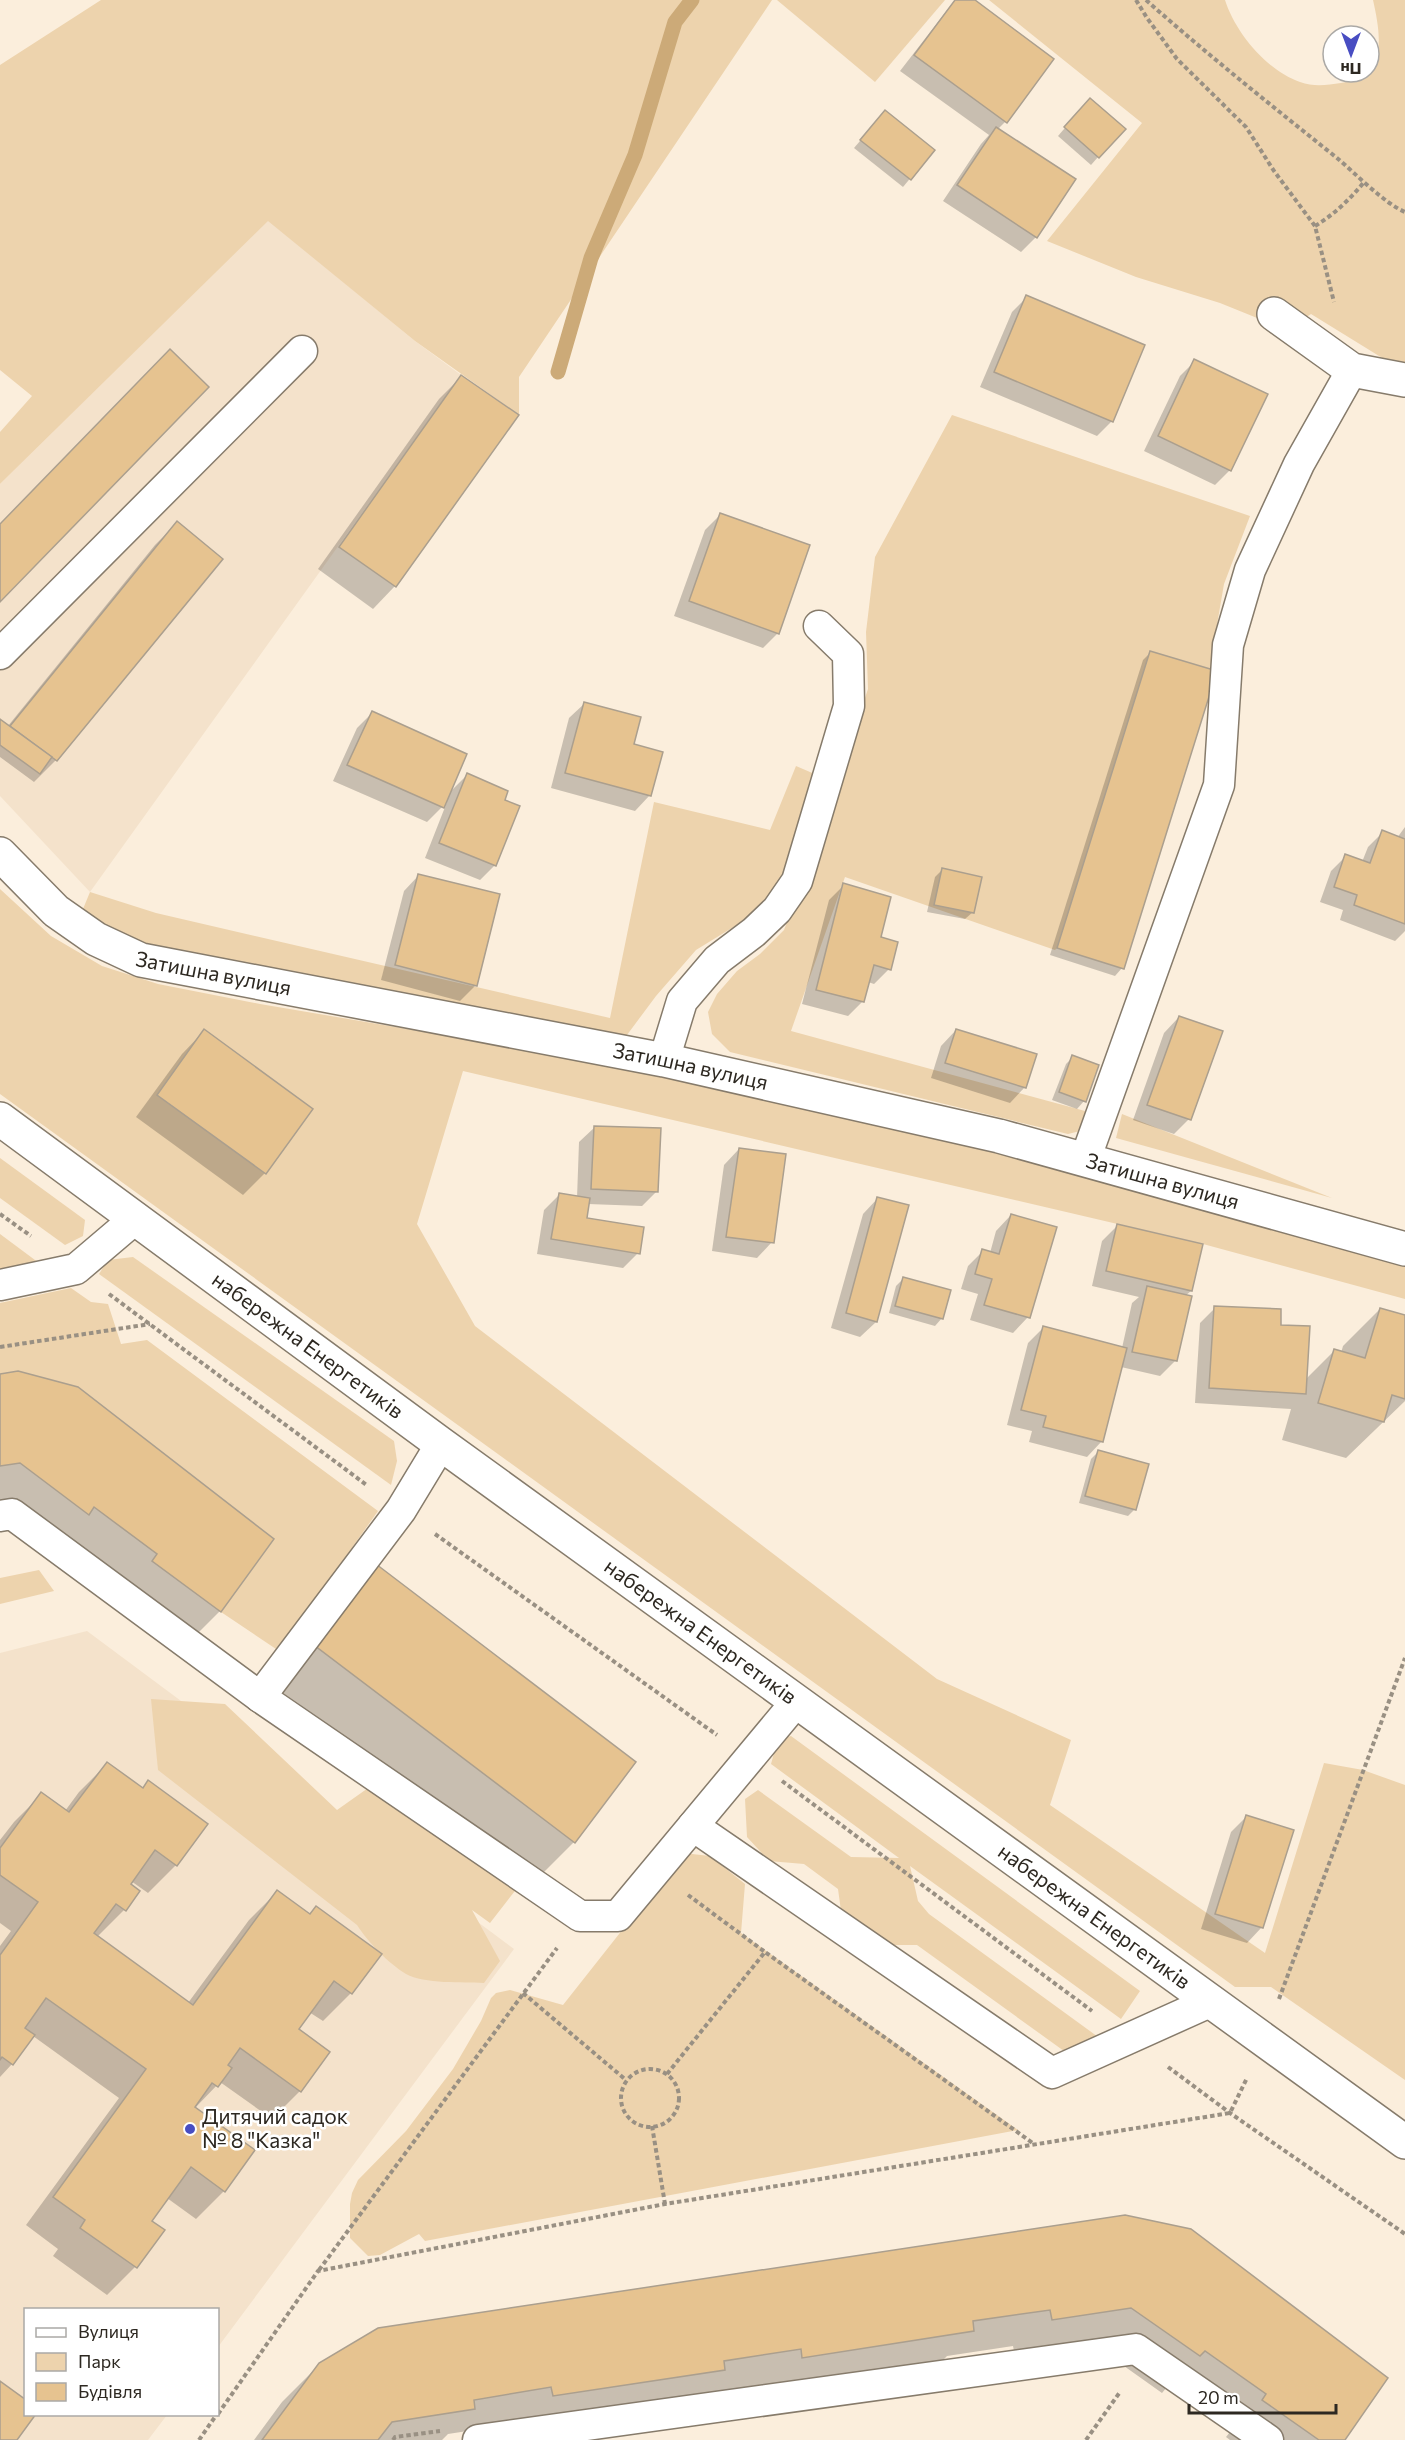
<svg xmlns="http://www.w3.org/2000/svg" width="1405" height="2440" font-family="Commissioner,sans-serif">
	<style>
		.built { fill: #f4e2cb }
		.green { fill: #edd3ad }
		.shadow { fill: #0003 }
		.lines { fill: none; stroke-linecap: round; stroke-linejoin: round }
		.stream { stroke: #ccaa78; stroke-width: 15 }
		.building { fill: #e6c390; stroke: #ab9f8e; stroke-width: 1.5 }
		.service-casing { stroke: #867b6b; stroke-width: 33 }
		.minor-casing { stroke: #867b6b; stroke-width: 36 }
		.tertiary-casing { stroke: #867b6b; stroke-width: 36 }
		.path { stroke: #999083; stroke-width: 4; stroke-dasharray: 4.5 3; stroke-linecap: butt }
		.service { stroke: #fff; stroke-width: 30 }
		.minor { stroke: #fff; stroke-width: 33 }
		.tertiary { stroke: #fff; stroke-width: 33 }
		.poi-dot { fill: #484dc2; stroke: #fff; stroke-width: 2 }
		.labels { text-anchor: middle; stroke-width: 5; stroke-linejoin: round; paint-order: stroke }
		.street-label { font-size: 21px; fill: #2d2821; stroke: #fff }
		.poi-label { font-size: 21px; fill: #2d2821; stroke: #fff; text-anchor: start }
	</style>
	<rect width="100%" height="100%" fill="#fbeedc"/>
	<g class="built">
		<path d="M 268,220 L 415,341 L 461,375 L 90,892 L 0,796 L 0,484 Z"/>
		<path d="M 87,1631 L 514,1949 L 218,2347 L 218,2310 L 26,2310 L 26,2414 L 167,2415 L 148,2440 L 0,2440 L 0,1653 Z"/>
	</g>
	<g class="green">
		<path d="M 101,0 L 772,0 L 519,377 L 519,415 L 415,341 L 268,221 L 0,484 L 0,432 L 32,396 L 0,370 L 0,65 Z"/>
		<path d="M 777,0 L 945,0 L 875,82 Z"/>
		<path d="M 989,0 L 1225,0 C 1235,32 1267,71 1300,82 C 1314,87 1327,85 1341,83 C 1388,76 1381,36 1373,0 L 1405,0 L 1405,372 L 1311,314 L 1287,330 L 1220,303 L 1136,277 L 1047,241 L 1142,123 Z"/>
		<path d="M 952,415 L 1250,516 L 1224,584 L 1214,642 L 1217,671 L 1150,651 L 1057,948 L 1055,950 L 845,877 L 791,1031 L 1096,1114 L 1080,1131 L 1068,1134 L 730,1052 L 712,1034 L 708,1012 L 717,994 L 737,971 L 760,954 L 784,930 L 813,853 L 868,689 L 866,632 L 875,557 Z"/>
		<path d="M 796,766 L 817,775 L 778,887 L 761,910 L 696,950 L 656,996 L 624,1039 L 198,959 L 129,939 L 94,923 L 83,909 L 90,892 L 156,913 L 610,1018 L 654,802 L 770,830 Z"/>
		<path d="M 0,889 L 51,936 L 102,966 L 158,984 L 260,1004 L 425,1032 L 563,1044 L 866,1106 L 1170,1201 L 1405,1262 L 1405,1299 L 1203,1244 L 463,1071 L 417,1224 L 475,1326 L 937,1679 L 1071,1740 L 1050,1805 L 1265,1953 L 1324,1763 L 1363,1770 L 1405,1785 L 1405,2080 L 1271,1987 L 1235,1987 L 0,1094 Z"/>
		<path d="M 1122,1114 L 1332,1198 L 1116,1138 Z"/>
		<path d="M 0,1158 L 85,1220 L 83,1236 L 65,1245 L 0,1198 Z"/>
		<path d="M 0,1234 L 43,1266 L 27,1273 L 0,1268 Z"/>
		<path d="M 133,1257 L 394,1441 L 397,1461 L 391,1485 L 99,1274 L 108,1260 Z"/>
		<path d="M 71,1288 L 91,1302 L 108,1304 L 121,1344 L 147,1340 L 378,1511 L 279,1651 L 221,1612 L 274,1539 L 78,1387 L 33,1375 L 0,1380 L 0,1303 Z"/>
		<path d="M 39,1570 L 54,1591 L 0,1604 L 0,1578 Z"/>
		<path d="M 151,1699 L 225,1704 L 337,1810 L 378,1781 L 518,1887 L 490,1923 L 472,1910 L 500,1961 L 484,1983 C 463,1982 424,1984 406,1974 C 388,1963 368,1942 357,1925 L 158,1770 Z"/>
		<path d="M 791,1736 L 1140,1991 L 1121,2019 L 910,1866 L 918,1901 L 929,1914 L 1105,2042 L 1082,2064 L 917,1945 L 872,1945 L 841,1911 L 838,1889 L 804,1864 L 769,1861 L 747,1837 L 745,1799 L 758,1790 L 851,1857 L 899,1858 L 771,1764 L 778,1739 Z"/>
		<path d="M 683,1853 L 710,1856 L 745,1884 L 741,1933 L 1018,2130 L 425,2241 L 419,2234 L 380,2255 L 368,2256 L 350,2238 L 350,2204 L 352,2193 L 358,2180 L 406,2131 L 453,2069 L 481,2021 L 491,1998 L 496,1993 L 510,1990 L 563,2005 Z"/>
	</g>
	<g class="shadow">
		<path d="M 955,0 L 973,0 L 1005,122 L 997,130 L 1036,237 L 1021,252 L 943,201 L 981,144 L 989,135 L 900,71 Z"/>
		<path d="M 1083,107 L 1098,157 L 1091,165 L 1058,136 Z"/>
		<path d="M 878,120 L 933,151 L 903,187 L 854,148 Z"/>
		<path d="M 1027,297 L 1112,421 L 1097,436 L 980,387 L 1012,312 Z"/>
		<path d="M 1195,361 L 1230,470 L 1215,485 L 1144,451 L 1180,376 Z"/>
		<path d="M 461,377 L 517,415 L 395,586 L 373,609 L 318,569 L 439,399 Z"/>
		<path d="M 720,515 L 778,633 L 763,648 L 674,616 L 705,530 Z"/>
		<path d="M 177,523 L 221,559 L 56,760 L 34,782 L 0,757 L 0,721 L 8,726 L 155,545 Z"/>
		<path d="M 1150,653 L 1122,968 L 1115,976 L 1050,955 L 1143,660 Z"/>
		<path d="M 585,703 L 632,745 L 650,795 L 635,811 L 551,788 L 569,718 Z"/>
		<path d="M 372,713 L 448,794 L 467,775 L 503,801 L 495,865 L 480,880 L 425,858 L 447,802 L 427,822 L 333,781 L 357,728 Z"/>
		<path d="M 1405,827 L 1405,931 L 1395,941 L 1340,920 L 1343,910 L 1320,902 L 1331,871 L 1346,856 L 1362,862 L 1368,847 L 1383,832 L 1397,838 Z"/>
		<path d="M 942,870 L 973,912 L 965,919 L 927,912 L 935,877 Z"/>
		<path d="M 419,875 L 475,986 L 460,1001 L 381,980 L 404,891 Z"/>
		<path d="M 844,885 L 879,938 L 889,969 L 874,984 L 868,982 L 863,1001 L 848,1016 L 802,1004 L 829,900 Z"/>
		<path d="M 1179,1017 L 1189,1119 L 1174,1134 L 1133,1120 L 1164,1033 Z"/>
		<path d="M 956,1030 L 1025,1087 L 1010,1103 L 931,1078 L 941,1046 Z"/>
		<path d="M 204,1031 L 265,1173 L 243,1195 L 136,1117 L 182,1054 Z"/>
		<path d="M 1073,1057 L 1084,1101 L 1077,1109 L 1052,1100 L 1066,1064 Z"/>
		<path d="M 595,1127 L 657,1191 L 642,1206 L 588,1204 L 586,1219 L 638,1253 L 623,1268 L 537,1254 L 544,1210 L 559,1195 L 577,1198 L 579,1142 Z"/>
		<path d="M 739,1149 L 772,1242 L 757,1258 L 712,1251 L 724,1165 Z"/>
		<path d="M 878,1198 L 876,1322 L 860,1337 L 831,1328 L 863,1214 Z"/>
		<path d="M 1011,1215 L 1028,1317 L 1013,1333 L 970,1320 L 978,1294 L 961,1289 L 968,1266 L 983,1251 L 990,1253 L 996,1231 Z"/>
		<path d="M 1117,1226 L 1191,1291 L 1185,1296 L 1175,1361 L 1160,1376 L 1121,1367 L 1102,1441 L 1087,1457 L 1029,1442 L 1032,1431 L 1007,1425 L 1028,1343 L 1043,1328 L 1122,1348 L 1132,1303 L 1139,1297 L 1092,1286 L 1102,1241 Z"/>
		<path d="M 904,1278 L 942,1318 L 935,1326 L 889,1313 L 896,1286 Z"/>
		<path d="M 1215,1308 L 1279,1326 L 1306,1379 L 1334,1351 L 1341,1353 L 1343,1346 L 1380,1309 L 1405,1316 L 1405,1401 L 1346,1458 L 1282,1440 L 1291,1409 L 1195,1403 L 1200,1323 Z"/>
		<path d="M 0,1375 L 220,1611 L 183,1648 L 0,1513 Z"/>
		<path d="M 1098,1452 L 1135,1509 L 1128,1516 L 1079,1503 L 1091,1459 Z"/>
		<path d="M 328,1607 L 574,1842 L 530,1886 L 267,1687 Z"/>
		<path d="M 107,1764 L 141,1789 L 148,1782 L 206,1824 L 176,1865 L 148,1893 L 131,1881 L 129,1885 L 138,1891 L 124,1910 L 97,1937 L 188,2003 L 249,1920 L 277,1892 L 309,1915 L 316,1908 L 351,1993 L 323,2021 L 309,2012 L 296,2030 L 300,2091 L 272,2119 L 220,2082 L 194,2109 L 224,2191 L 196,2219 L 167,2198 L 150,2221 L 162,2230 L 135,2267 L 107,2295 L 53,2256 L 58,2249 L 26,2225 L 119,2098 L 33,2036 L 12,2064 L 0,2077 L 0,1946 L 11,1931 L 0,1923 L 0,1840 L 14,1822 L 42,1794 L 65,1811 L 79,1792 Z"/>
		<path d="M 1246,1817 L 1262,1927 L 1247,1943 L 1201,1929 L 1231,1832 Z"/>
		<path d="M 1125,2217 L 1344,2440 L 1230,2440 L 1226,2437 L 1230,2432 L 1167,2387 L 1162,2393 L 1093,2344 L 1015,2356 L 1013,2346 L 947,2356 L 935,2368 L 514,2424 L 448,2434 L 442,2440 L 254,2440 L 282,2402 L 320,2364 Z"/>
	</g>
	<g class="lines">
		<path class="stream" d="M 558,372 L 591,258 L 635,155 L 675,22 L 692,0"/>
	</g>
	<g class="building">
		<path d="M 955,0 L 975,0 L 1054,59 L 1007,123 L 914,55 Z"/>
		<path d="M 1090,98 L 1126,129 L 1099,158 L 1064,127 Z"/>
		<path d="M 885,110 L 935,150 L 911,180 L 860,140 Z"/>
		<path d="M 996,127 L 1076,179 L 1037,238 L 957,185 Z"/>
		<path d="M 1026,295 L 1145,345 L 1113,422 L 994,372 Z"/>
		<path d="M 170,349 L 209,387 L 0,602 L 0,524 Z"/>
		<path d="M 1194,359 L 1268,394 L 1231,471 L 1158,436 Z"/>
		<path d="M 461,375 L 519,415 L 396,587 L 339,547 Z"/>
		<path d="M 720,513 L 810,545 L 779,634 L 689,601 Z"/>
		<path d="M 177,521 L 223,559 L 57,761 L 10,726 Z"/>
		<path d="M 1150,651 L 1217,671 L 1124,969 L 1057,948 Z"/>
		<path d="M 584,702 L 641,717 L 634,744 L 663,752 L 651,796 L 565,773 Z"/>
		<path d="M 372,711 L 467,754 L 444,808 L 347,765 Z"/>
		<path d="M 0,719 L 52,757 L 40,774 L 0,745 Z"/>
		<path d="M 467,773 L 508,791 L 505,800 L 520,806 L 496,866 L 439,843 Z"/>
		<path d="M 1382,830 L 1405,839 L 1405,924 L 1354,905 L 1357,895 L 1334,887 L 1345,854 L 1370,863 Z"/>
		<path d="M 942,868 L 982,877 L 974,913 L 934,905 Z"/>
		<path d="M 418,874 L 500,894 L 477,986 L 395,965 Z"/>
		<path d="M 843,883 L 891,897 L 881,937 L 898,942 L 891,970 L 874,965 L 864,1002 L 816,990 Z"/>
		<path d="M 1179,1016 L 1223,1031 L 1191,1120 L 1147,1105 Z"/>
		<path d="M 204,1029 L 313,1109 L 266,1174 L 157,1095 Z"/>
		<path d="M 956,1029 L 1037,1054 L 1026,1088 L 945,1063 Z"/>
		<path d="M 1072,1055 L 1099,1065 L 1086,1102 L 1059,1092 Z"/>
		<path d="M 594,1126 L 661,1128 L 658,1192 L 591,1189 Z"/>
		<path d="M 739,1148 L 786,1154 L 774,1243 L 726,1237 Z"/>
		<path d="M 559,1193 L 590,1198 L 587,1218 L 644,1227 L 640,1254 L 551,1239 Z"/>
		<path d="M 877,1197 L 909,1205 L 877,1322 L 846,1313 Z"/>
		<path d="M 1011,1214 L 1057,1227 L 1030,1318 L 984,1305 L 992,1279 L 975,1274 L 982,1249 L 999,1254 Z"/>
		<path d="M 1117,1224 L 1203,1244 L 1192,1291 L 1106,1271 Z"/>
		<path d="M 903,1277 L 951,1290 L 943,1319 L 895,1306 Z"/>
		<path d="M 1147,1286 L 1192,1296 L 1177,1361 L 1132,1352 Z"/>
		<path d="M 1214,1306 L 1281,1309 L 1281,1325 L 1310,1326 L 1306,1394 L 1209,1388 Z"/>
		<path d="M 1380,1308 L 1405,1315 L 1405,1399 L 1392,1395 L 1384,1422 L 1318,1403 L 1334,1349 L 1365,1358 Z"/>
		<path d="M 1043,1326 L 1127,1348 L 1103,1442 L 1043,1427 L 1046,1416 L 1021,1410 Z"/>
		<path d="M 18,1371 L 78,1387 L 274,1539 L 221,1612 L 152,1561 L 157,1554 L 94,1507 L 89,1515 L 20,1463 L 0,1466 L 0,1374 Z"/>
		<path d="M 1098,1450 L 1149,1464 L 1136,1510 L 1085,1496 Z"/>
		<path d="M 372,1561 L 636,1762 L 575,1843 L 310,1642 Z"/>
		<path d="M 107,1762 L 143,1788 L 148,1780 L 208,1824 L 177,1866 L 155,1850 L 131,1884 L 140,1891 L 126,1911 L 116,1904 L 94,1933 L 193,2005 L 277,1890 L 310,1914 L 316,1906 L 382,1954 L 352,1994 L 334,1981 L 299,2029 L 330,2052 L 301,2092 L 240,2048 L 228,2065 L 232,2068 L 218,2087 L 212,2083 L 195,2107 L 255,2150 L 225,2192 L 191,2167 L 152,2221 L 165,2230 L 137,2268 L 80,2228 L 85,2220 L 53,2197 L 146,2069 L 46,1998 L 25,2028 L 35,2035 L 13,2065 L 2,2057 L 0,2060 L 0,1955 L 38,1902 L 0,1875 L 0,1848 L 41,1792 L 69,1812 Z"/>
		<path d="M 1246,1815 L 1294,1830 L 1263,1928 L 1215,1914 Z"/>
		<path d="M 1125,2215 L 1191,2229 L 1388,2378 L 1345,2440 L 1319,2440 L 1262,2400 L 1266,2394 L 1205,2351 L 1200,2356 L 1131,2308 L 1052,2320 L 1050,2310 L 973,2321 L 974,2331 L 802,2358 L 801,2349 L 724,2361 L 725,2370 L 553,2396 L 551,2387 L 474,2400 L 475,2409 L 392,2422 L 378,2440 L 262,2440 L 319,2363 L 378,2328 Z"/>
		<path d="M 0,2381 L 26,2400 L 26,2414 L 36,2414 L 17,2440 L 0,2440 Z"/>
	</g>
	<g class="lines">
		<defs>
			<g id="service">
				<path d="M 0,654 L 302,351"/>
				<path d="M 664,1060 L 682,1001 L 717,960 L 754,932 L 777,910 L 797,881 L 849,706 L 848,654 L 819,626"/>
				<path d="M 1085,1160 L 1219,785 L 1228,645 L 1250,570 L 1299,464 L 1352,370"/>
				<path d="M 0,1285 L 76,1269 L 136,1218"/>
				<path d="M 0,1516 L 12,1514 L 260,1697 L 401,1510 L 441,1444"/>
				<path d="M 260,1697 L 580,1916 L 618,1916 L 797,1701"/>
				<path d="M 693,1826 L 1052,2073 L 1212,2001"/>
				<path d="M 478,2440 L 1136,2349 L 1268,2440"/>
			</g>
			<g id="minor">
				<path d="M 1274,314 L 1352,370 L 1405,380"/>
				<path id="s1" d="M 0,854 L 56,911 L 96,939 L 141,960 L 664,1060 L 999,1136 L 1405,1249"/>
			</g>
			<g id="tertiary">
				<path id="s2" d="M 0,1119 L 441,1444 L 1405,2142"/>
			</g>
		</defs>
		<use href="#service" class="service-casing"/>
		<use href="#minor" class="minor-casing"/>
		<use href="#tertiary" class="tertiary-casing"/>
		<g class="path">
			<path d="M 1136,0 L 1147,18 L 1177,59 L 1246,127 L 1274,171 L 1315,226 L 1334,302"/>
			<path d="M 1146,0 C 1208,55 1272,106 1337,158 C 1356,174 1384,203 1405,212"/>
			<path d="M 1315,226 C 1335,214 1350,199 1365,181"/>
			<path d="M 0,1214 L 31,1236"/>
			<path d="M 109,1294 L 368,1486"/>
			<path d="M 0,1347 L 150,1324"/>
			<path d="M 435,1534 L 717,1735"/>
			<path d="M 782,1781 L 1092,2011"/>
			<path d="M 688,1895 L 765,1952"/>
			<path d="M 523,1993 L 626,2080"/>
			<path d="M 1279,1999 L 1405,1658"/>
			<path d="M 1168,2067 L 1230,2113 L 1405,2234"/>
			<circle cx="650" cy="2098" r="29"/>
			<path d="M 667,2074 L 765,1952 L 1034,2144"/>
			<path d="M 652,2126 L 665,2204"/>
			<path d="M 319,2270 L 557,1948"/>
			<path d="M 218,2414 L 318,2271 L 665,2204 L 1230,2113 L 1247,2078"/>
			<path d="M 199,2440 L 217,2414"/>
			<path d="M 393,2440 L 395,2437 L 440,2431"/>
			<path d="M 1086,2440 L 1120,2392"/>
		</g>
		<use href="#service" class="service"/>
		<use href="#minor" class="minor"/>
		<use href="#tertiary" class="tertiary"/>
	</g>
	<circle class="poi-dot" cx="190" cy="2129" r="6"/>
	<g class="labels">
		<g class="street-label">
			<text dy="7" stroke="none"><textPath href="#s1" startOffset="252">Затишна вулиця</textPath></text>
			<text dy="7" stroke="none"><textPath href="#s1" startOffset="738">Затишна вулиця</textPath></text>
			<text dy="7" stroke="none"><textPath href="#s1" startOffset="1224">Затишна вулиця</textPath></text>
			<text dy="7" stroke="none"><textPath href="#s2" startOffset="382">набережна Енергетиків</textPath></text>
			<text dy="7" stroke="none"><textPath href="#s2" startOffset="868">набережна Енергетиків</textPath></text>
			<text dy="7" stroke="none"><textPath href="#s2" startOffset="1354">набережна Енергетиків</textPath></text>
		</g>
		<g class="poi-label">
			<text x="202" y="2124">Дитячий садок<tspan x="202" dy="24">№ 8 "Казка"</tspan></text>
		</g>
	</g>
	<rect x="24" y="2308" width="195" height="108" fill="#ffffff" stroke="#aba9a6" stroke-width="1.5"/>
	<rect x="36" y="2328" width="30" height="9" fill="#ffffff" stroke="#aba9a6" stroke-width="1.5"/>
	<text x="78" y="2338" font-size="18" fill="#2d2821">Вулиця</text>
	<rect x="36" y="2353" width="30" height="18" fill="#edd3ad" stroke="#aba9a6" stroke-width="1.5"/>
	<text x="78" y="2368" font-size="18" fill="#2d2821">Парк</text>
	<rect x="36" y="2383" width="30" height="18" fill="#e6c390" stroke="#aba9a6" stroke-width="1.5"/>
	<text x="78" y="2398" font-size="18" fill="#2d2821">Будівля</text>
	<g transform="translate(1351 54) rotate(180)"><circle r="28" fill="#ffffff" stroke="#aba9a6" stroke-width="1.5"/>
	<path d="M0-4.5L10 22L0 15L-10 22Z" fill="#484dc2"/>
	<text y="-9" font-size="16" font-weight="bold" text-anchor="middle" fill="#2d2821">Пн</text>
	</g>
	<path d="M1189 2404v9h147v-9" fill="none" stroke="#2d2821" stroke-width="3"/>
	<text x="1198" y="2404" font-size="18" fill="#2d2821" stroke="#ffffff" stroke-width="4.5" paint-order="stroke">20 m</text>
</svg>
